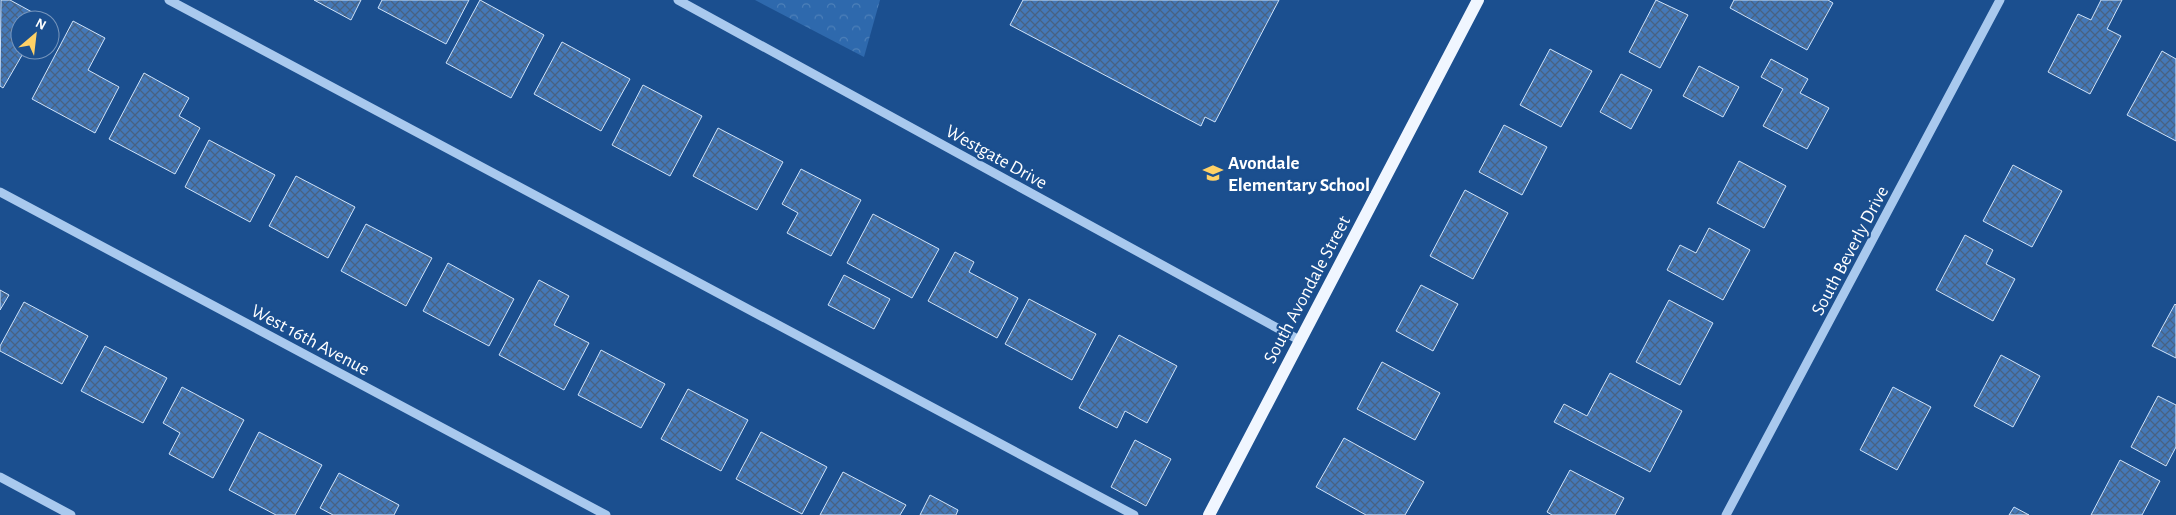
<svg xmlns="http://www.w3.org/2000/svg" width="2176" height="515" font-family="'Alegreya Sans',sans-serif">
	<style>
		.park { fill: url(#park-crowns) }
		.building { fill: url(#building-cross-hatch); stroke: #cfe3fa }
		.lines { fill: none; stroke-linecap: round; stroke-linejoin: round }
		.minor { stroke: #a9c9ee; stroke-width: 9 }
		.major { stroke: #f0f6ff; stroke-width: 12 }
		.labels { text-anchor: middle; stroke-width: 4.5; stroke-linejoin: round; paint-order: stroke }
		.street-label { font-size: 19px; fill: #fff; stroke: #1b4f8f }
		.poi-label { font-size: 19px; font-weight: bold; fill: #fff; stroke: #1b4f8f; text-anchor: start }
	</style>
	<defs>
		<pattern id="park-crowns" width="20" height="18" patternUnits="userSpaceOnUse" patternTransform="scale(1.25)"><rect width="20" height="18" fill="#2e69ad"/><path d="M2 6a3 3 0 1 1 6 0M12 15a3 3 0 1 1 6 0" fill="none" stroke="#4d80b9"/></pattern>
		<pattern id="building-cross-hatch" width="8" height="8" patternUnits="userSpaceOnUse" patternTransform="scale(1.25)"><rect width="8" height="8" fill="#4478b7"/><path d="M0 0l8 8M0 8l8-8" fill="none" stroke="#486282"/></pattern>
	</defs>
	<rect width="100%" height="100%" fill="#1b4f8f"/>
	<path class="park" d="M 755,0 L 880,0 L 864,57 Z"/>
	<g class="building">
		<path d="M 1,0 L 10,0 L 43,18 L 41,20 L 20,20 L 20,50 L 25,50 L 3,88 L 0,86 Z"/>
		<path d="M 314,0 L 361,0 L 351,20 Z"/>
		<path d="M 382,0 L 469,0 L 446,44 L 378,8 Z"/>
		<path d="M 480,0 L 544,35 L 511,98 L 446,63 Z"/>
		<path d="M 1023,0 L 1279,0 L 1215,122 L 1205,117 L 1201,126 L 1010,25 Z"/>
		<path d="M 1656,0 L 1688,15 L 1660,68 L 1629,52 Z"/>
		<path d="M 1734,0 L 1828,0 L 1833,3 L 1807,50 L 1730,8 Z"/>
		<path d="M 2101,0 L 2122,0 L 2107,29 L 2121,36 L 2090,94 L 2048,72 L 2078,14 L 2091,20 Z"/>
		<path d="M 73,21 L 105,38 L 88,70 L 119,87 L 95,133 L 32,99 Z"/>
		<path d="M 562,42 L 630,79 L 601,131 L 534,94 Z"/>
		<path d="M 1550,49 L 1592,71 L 1561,127 L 1520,105 Z"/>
		<path d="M 2162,51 L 2176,59 L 2176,141 L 2127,115 Z"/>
		<path d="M 1771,59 L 1808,79 L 1800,93 L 1829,108 L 1807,149 L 1763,126 L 1783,89 L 1761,77 Z"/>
		<path d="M 1699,66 L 1739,87 L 1723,117 L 1683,96 Z"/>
		<path d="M 144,73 L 189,98 L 179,116 L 200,128 L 175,174 L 109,139 Z"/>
		<path d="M 1621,74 L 1652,90 L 1631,129 L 1600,112 Z"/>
		<path d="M 643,85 L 702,116 L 670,176 L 612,145 Z"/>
		<path d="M 1504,125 L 1547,147 L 1522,195 L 1479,172 Z"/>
		<path d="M 718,128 L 783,162 L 757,210 L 693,176 Z"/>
		<path d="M 209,140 L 275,175 L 250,222 L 185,187 Z"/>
		<path d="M 1739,161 L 1786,186 L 1764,228 L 1717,203 Z"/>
		<path d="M 2013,165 L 2062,191 L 2032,247 L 1983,221 Z"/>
		<path d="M 801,169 L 861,200 L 831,256 L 787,233 L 798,213 L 782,204 Z"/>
		<path d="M 296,176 L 355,207 L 328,258 L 269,226 Z"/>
		<path d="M 1465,190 L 1508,213 L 1473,279 L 1430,256 Z"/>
		<path d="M 873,214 L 939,249 L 912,298 L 847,263 Z"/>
		<path d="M 366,224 L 432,258 L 406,306 L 341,271 Z"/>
		<path d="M 1709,228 L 1750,250 L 1723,300 L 1667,270 L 1680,245 L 1696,253 Z"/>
		<path d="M 1965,235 L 1993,250 L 1986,264 L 2015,279 L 1993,321 L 1936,290 Z"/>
		<path d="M 955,252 L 974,262 L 969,272 L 1018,298 L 997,338 L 928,301 Z"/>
		<path d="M 448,263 L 514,299 L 489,346 L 423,311 Z"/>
		<path d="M 844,275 L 890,299 L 874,329 L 828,305 Z"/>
		<path d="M 539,280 L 569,296 L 554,325 L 589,343 L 564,390 L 499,355 Z"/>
		<path d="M 1421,285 L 1458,304 L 1433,351 L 1396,331 Z"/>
		<path d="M 0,290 L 9,295 L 0,310 Z"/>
		<path d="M 1029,299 L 1096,334 L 1072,380 L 1005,344 Z"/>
		<path d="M 1669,300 L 1713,323 L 1680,385 L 1636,362 Z"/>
		<path d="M 24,302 L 88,336 L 62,384 L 0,351 L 0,346 Z"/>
		<path d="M 2175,304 L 2176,305 L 2176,358 L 2152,346 Z"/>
		<path d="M 1119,335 L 1177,366 L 1147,423 L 1125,411 L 1117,428 L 1079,408 Z"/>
		<path d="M 105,346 L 167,378 L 143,423 L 81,391 Z"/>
		<path d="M 601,350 L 665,384 L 641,428 L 578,395 Z"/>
		<path d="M 2001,355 L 2040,376 L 2013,427 L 1974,406 Z"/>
		<path d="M 1382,362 L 1440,393 L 1415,440 L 1357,409 Z"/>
		<path d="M 1610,373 L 1682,411 L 1650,472 L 1554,422 L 1564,404 L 1587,416 Z"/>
		<path d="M 182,387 L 244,420 L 213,478 L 169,454 L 180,433 L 163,423 Z"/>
		<path d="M 1893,387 L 1931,407 L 1897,470 L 1860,450 Z"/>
		<path d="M 688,389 L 748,420 L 721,471 L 661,439 Z"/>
		<path d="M 2158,396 L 2176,405 L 2176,447 L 2166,466 L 2131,447 Z"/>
		<path d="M 259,432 L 322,465 L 295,515 L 276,515 L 229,490 Z"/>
		<path d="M 761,432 L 827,467 L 802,514 L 736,479 Z"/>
		<path d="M 1344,438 L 1424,482 L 1405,515 L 1366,515 L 1316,487 Z"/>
		<path d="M 1135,440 L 1171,459 L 1146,506 L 1111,487 Z"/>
		<path d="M 2120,460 L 2160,481 L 2142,515 L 2091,515 Z"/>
		<path d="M 1570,470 L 1624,498 L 1615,515 L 1552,515 L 1547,512 Z"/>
		<path d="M 843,472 L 906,505 L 900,515 L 820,515 Z"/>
		<path d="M 339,473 L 399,505 L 394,515 L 333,515 L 320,508 Z"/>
		<path d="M 930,495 L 958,510 L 956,515 L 920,515 Z"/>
		<path d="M 2014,507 L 2029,515 L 2009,515 Z"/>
	</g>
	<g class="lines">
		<g class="minor">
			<path d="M 169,0 L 1134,515"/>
			<path d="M 678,0 L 1301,341"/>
			<path d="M 0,192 L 606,515"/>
			<path d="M 0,477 L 71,515"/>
			<path d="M 1726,515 L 2000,0"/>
		</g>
		<path class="major" d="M 1209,515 L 1478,0"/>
	</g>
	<defs>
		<symbol id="school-bare" viewBox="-9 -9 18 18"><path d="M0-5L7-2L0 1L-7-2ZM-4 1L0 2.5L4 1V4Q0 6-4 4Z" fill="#ffd166" stroke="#1b4f8f" stroke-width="2.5" paint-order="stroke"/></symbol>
	</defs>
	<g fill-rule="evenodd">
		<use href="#school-bare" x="1199" y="159" width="28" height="28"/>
	</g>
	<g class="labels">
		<g class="street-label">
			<text transform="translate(997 156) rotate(29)" y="7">Westgate Drive</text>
			<text transform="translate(1849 250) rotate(-62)" y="7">South Beverly Drive</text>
			<text transform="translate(1306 289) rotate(-62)" y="7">South Avondale Street</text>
			<text transform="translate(311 339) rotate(28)" y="7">West 16th Avenue</text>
		</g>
		<g class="poi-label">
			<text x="1228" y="169">Avondale<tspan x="1228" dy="22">Elementary School</tspan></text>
		</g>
	</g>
	<g transform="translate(35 35) rotate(28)"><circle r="24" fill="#1b4f8f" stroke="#7695bc"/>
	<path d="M0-4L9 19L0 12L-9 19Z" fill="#ffd166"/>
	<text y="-8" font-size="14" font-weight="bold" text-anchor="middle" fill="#ffffff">N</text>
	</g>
</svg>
